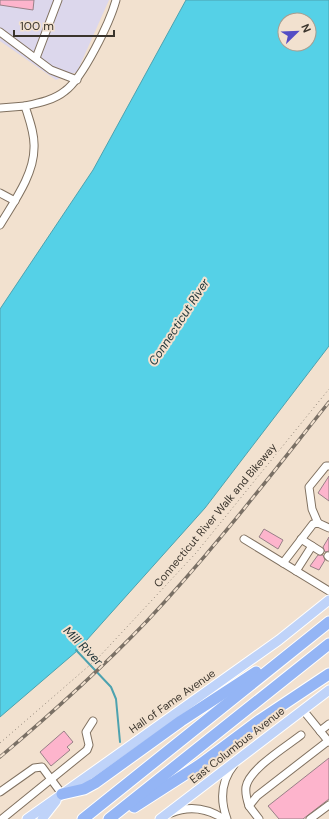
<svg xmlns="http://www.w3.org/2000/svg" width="329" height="819" font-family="'DM Sans',sans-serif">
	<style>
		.industrial { fill: #dcd7ec }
		.water { fill: #55d1e7; stroke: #4da2af; fill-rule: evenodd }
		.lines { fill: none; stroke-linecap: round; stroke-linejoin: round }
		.stream { stroke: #4da2af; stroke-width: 2 }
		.building { fill: #fdb4cc; stroke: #988087 }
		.minor-casing { stroke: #807160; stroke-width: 9 }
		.major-casing { stroke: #fff; stroke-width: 11 }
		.highway-casing { stroke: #fff; stroke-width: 13 }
		.path { stroke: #918679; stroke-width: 1; stroke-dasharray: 1 3; stroke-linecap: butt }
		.minor { stroke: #fff; stroke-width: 7 }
		.major { stroke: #bfd3f9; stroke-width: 9 }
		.highway { stroke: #94b5f5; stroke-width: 11 }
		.rail-casing { stroke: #7a7065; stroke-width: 3.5 }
		.rail { stroke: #f2e1cf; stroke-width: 2; stroke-dasharray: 6; stroke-linecap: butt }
		.labels { text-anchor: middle; stroke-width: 4; stroke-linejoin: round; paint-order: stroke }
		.street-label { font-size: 11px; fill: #3a342c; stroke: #f2e1cf }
		.water-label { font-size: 12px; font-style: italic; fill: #1c3135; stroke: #f2e1cf }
	</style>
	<rect width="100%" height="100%" fill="#f2e1cf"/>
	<path class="industrial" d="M 0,0 L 109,0 L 77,72 L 56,80 L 0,41 Z"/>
	<path class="water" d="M 186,0 L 329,0 L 329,346 L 205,508 L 77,651 L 0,717 L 0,309 L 93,170 ZM 285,20 L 309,20 L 309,44 L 285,44 Z"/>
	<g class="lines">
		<path class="stream" d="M 76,650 L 111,687 L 116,699 L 120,742"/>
	</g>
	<g class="building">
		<path d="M 0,0 L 34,0 L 33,10 L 0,5 Z"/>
		<path d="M 329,476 L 329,501 L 318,493 Z"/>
		<path d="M 264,529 L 283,540 L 278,549 L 259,537 Z"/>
		<path d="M 329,537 L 329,551 L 325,552 L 323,547 Z"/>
		<path d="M 318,555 L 323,555 L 325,560 L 319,570 L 310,566 Z"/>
		<path d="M 64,731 L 73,742 L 67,747 L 70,750 L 51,766 L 40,752 Z"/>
		<path d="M 329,758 L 329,799 L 303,819 L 279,819 L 268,806 Z"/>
	</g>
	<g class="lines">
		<defs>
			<g id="minor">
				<path d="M 0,32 L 51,70 L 77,80"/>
				<path d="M 36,58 L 58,0"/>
				<path d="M 25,106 C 39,103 54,100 65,91 C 83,78 110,22 116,0"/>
				<path d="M 0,108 L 25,106 C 29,119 35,134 34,148 C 34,175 13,203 0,225"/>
				<path d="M 0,193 L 15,201"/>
				<path d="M 318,523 L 312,509 L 309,487 L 326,466 L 329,466"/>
				<path d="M 318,523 L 329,528"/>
				<path d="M 244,539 L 329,591"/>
				<path d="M 301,539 L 320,551"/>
				<path d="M 328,556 L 329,557"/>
				<path d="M 283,563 L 313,524 L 318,523"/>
				<path d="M 296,571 L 312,546"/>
				<path d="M 303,710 L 329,742"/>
				<path d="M 320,731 L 329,724"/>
				<path d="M 0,792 L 34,768 L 42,767 L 62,794"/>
				<path d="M 249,806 C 247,800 245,794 246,787 C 249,769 287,746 301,735"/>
				<path d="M 171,813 C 190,805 207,808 224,819"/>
				<path d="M 2,819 L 87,750 L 89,745 L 86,732 L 93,721"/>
				<path d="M 227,819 C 220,800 221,781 234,765"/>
				<path d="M 259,819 L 249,806 L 257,796 L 328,741"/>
				<path d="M 310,819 L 329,805"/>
			</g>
			<g id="major">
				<path d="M 27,819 L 279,640 L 329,600"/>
				<path d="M 42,819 L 56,801"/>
				<path d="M 160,819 L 329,690"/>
			</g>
			<g id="highway">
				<path d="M 62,794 L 84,789 L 95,783 L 181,721 L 256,672"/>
				<path d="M 134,807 L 201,764 L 260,720 L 329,674"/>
				<path d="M 83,819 L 329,622"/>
				<path d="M 109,819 L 329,644"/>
			</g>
		</defs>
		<use href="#minor" class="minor-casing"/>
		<use href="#major" class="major-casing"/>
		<use href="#highway" class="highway-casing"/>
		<path class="path" d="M 0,743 L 98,658 L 196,553 L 329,389"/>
		<use href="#minor" class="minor"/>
		<use href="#major" class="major"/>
		<use href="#highway" class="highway"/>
		<defs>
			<path id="rail" d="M 0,757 C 51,714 101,669 147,621 C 212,552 270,476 329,402"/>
		</defs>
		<use href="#rail" class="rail-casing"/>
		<use href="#rail" class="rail"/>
	</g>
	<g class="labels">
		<g class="street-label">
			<text transform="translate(215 515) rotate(-50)" y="4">Connecticut River Walk and Bikeway</text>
			<text transform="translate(172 701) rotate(-35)" y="4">Hall of Fame Avenue</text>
			<text transform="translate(237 745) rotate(-38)" y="4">East Columbus Avenue</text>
		</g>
		<g class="water-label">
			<text transform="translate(179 322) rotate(-57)" y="4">Connecticut River</text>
			<text transform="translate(83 646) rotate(45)" y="4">Mill River</text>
		</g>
	</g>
	<g transform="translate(297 32) rotate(67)"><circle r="19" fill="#f2e1cf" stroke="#a89c8e"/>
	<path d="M0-3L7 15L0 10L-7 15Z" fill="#544dc5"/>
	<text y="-6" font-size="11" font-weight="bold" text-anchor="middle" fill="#3a342c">N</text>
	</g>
	<path d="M14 30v6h100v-6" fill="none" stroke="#3a342c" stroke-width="2"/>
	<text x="20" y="30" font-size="12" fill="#3a342c" stroke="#f2e1cf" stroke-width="3" paint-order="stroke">100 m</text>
</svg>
